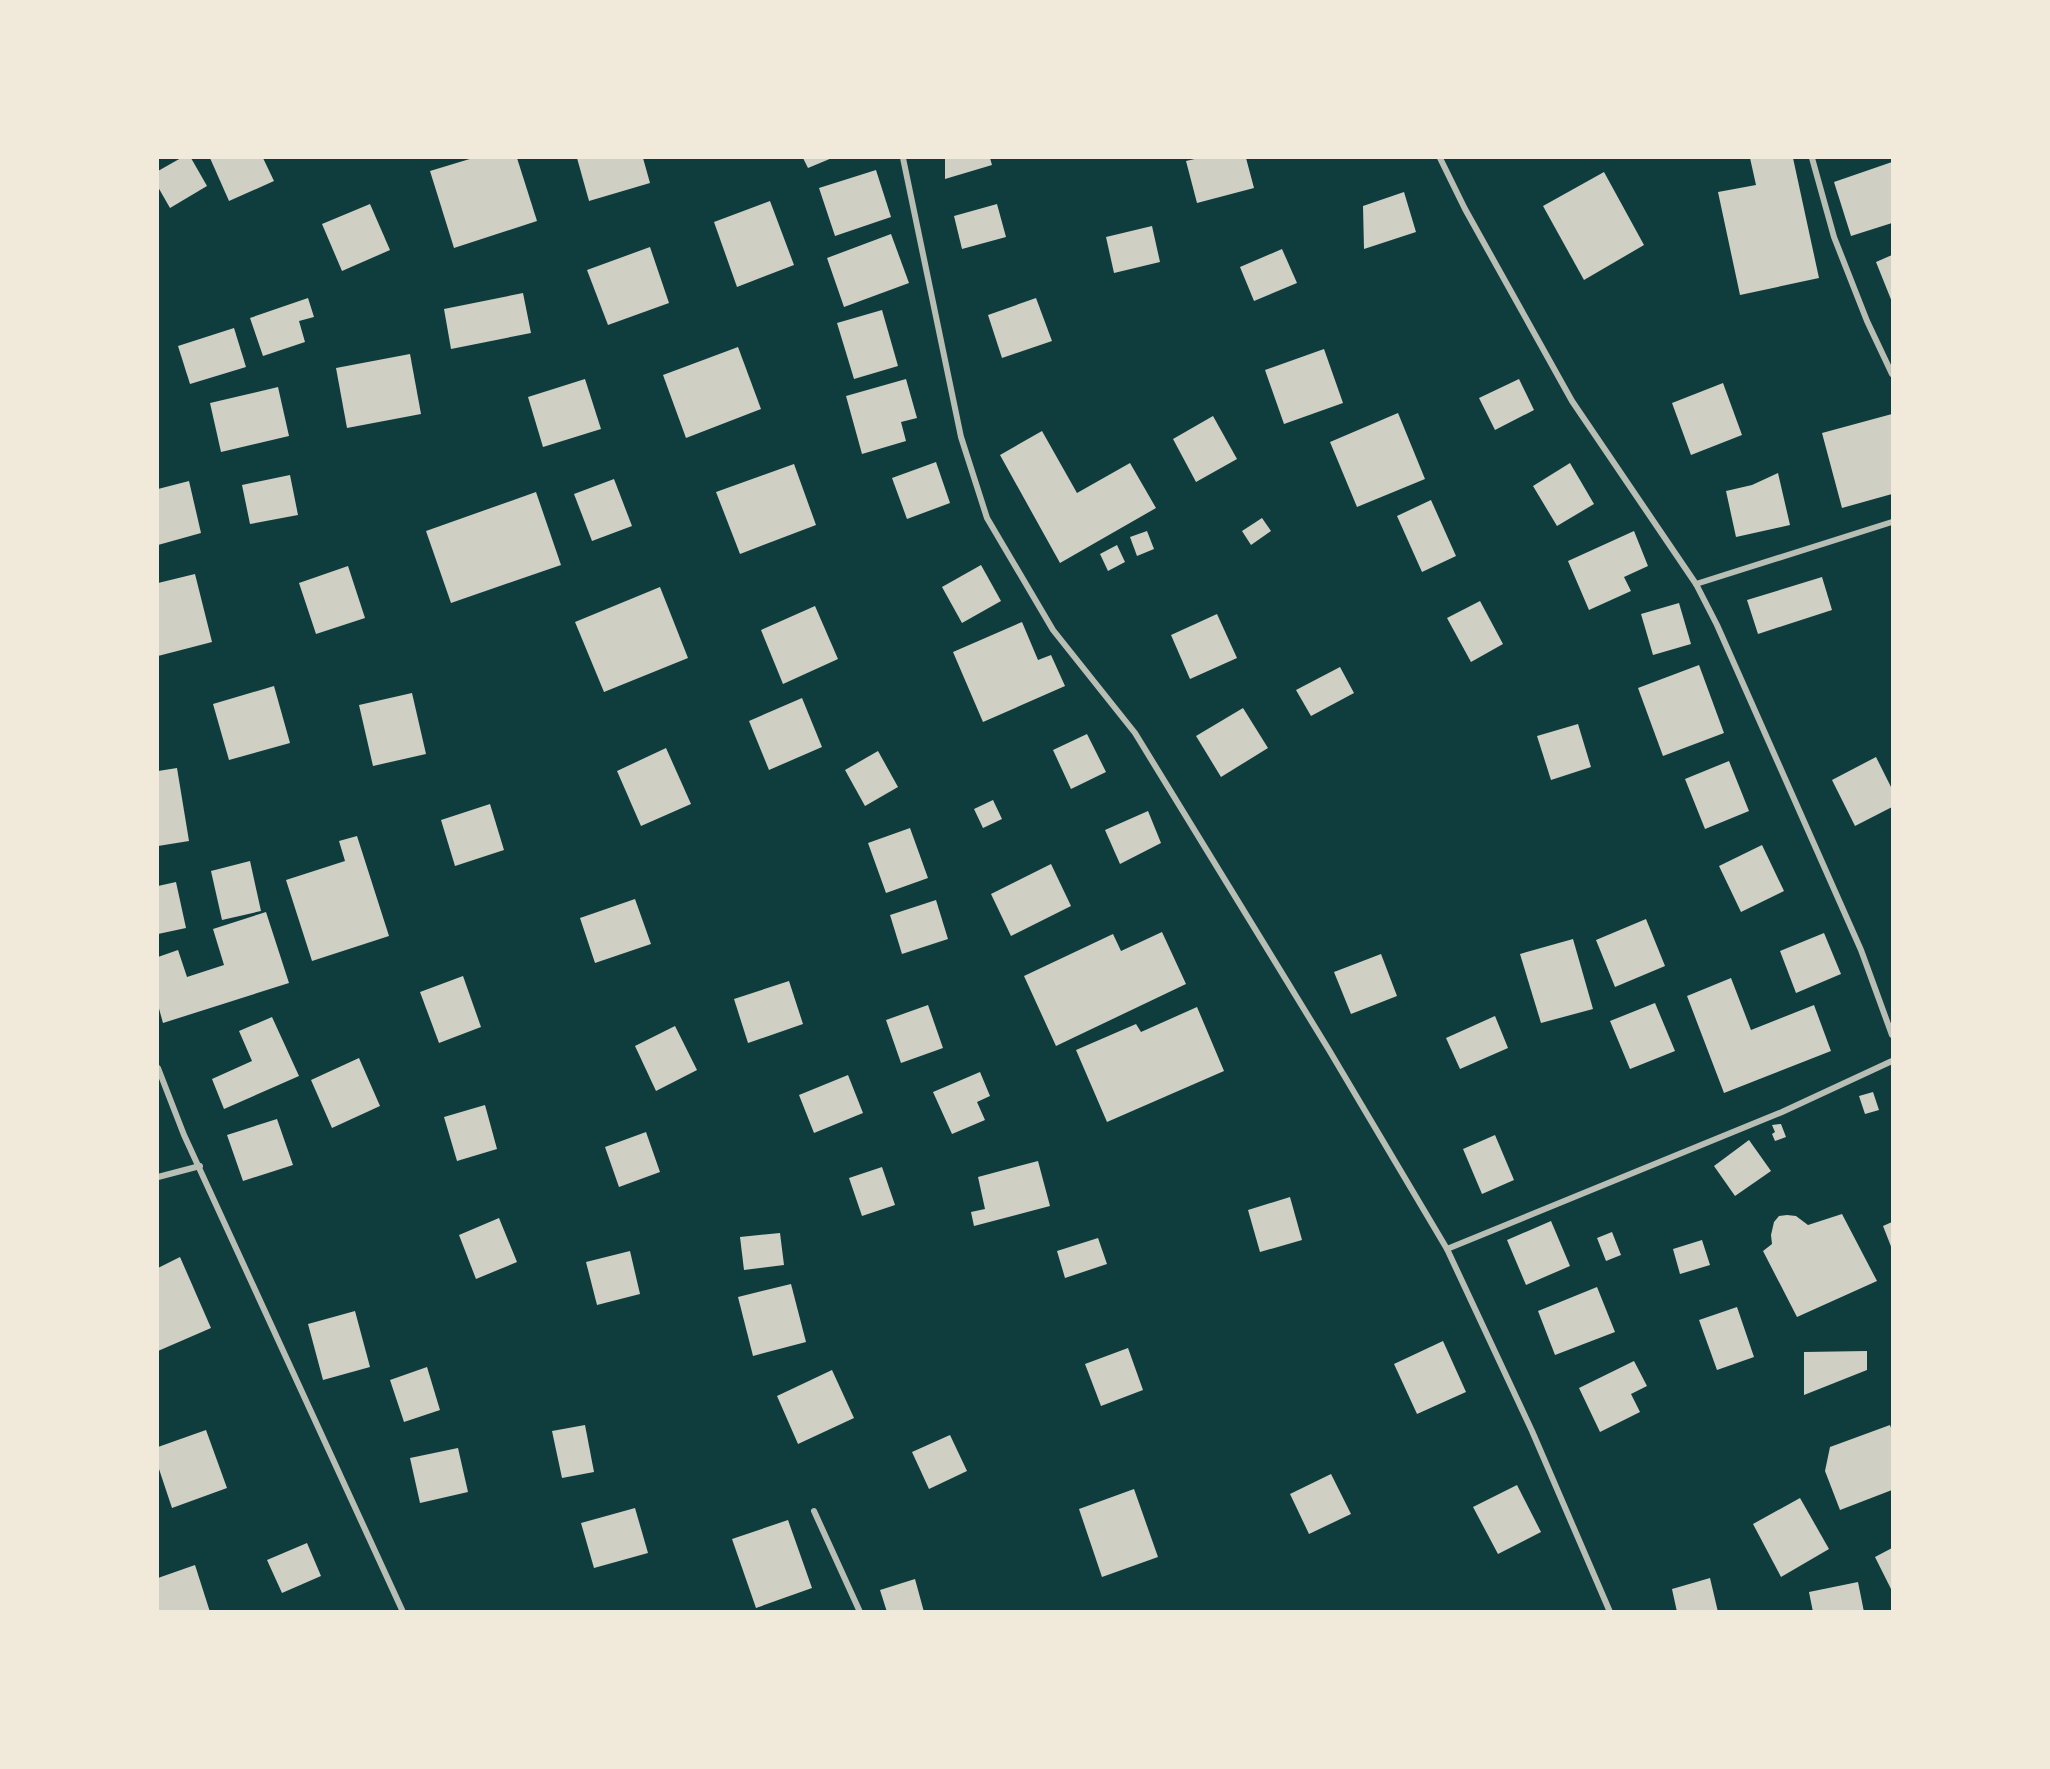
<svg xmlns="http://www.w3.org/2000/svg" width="2050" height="1769" font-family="'Work Sans',sans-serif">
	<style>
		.building { fill: #cfcfc3 }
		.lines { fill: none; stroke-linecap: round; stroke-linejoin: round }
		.minor { stroke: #b8beb3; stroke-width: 6 }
	</style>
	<rect width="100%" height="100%" fill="#0f3d3e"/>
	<g class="building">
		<path d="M 181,158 L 191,158 L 207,186 L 170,208 L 158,187 L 158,171 Z"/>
		<path d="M 210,158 L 263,158 L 274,181 L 229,201 Z"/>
		<path d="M 473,158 L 517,158 L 537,221 L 454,248 L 430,171 Z"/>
		<path d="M 577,158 L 643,158 L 650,183 L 589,201 Z"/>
		<path d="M 803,158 L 832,158 L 808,168 Z"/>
		<path d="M 945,158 L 990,158 L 992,165 L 945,179 Z"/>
		<path d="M 1199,158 L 1246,158 L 1254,188 L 1197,203 L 1186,161 Z"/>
		<path d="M 1750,158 L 1793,158 L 1819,278 L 1740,295 L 1718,192 L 1756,185 Z"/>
		<path d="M 1892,162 L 1892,223 L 1851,236 L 1834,182 Z"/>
		<path d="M 876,170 L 891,217 L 835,236 L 819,188 Z"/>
		<path d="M 1604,172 L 1644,245 L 1584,280 L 1543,206 Z"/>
		<path d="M 1404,192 L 1416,232 L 1364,249 L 1363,206 Z"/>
		<path d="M 770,201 L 794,265 L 737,287 L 714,222 Z"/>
		<path d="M 370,204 L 390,250 L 342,271 L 322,224 Z"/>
		<path d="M 997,204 L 1006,237 L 962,249 L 954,216 Z"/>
		<path d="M 1152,226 L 1160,262 L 1114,273 L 1106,237 Z"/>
		<path d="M 891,234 L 909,283 L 844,307 L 827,258 Z"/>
		<path d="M 650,247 L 669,303 L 608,325 L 587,270 Z"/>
		<path d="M 1282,249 L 1297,283 L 1254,301 L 1240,267 Z"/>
		<path d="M 1892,255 L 1892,302 L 1876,262 Z"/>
		<path d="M 523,293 L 531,333 L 451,349 L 444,309 Z"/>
		<path d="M 308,298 L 314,317 L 299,321 L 305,342 L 263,356 L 250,318 Z"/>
		<path d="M 1036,298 L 1052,341 L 1002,358 L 988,315 Z"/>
		<path d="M 882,310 L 898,366 L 854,379 L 837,323 Z"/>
		<path d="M 234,328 L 246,367 L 190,384 L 178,346 Z"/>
		<path d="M 738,347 L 761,409 L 686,438 L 663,375 Z"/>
		<path d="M 1324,349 L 1343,403 L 1284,424 L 1265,370 Z"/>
		<path d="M 410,354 L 421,414 L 347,428 L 336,368 Z"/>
		<path d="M 585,379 L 601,429 L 543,447 L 528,397 Z"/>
		<path d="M 906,379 L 917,418 L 901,422 L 906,441 L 862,454 L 846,396 Z"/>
		<path d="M 1519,379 L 1534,410 L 1495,430 L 1479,398 Z"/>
		<path d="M 1723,383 L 1742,435 L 1691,455 L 1672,403 Z"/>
		<path d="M 278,387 L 289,436 L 221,452 L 210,403 Z"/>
		<path d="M 1398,413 L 1425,479 L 1357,507 L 1330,442 Z"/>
		<path d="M 1892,414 L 1892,494 L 1842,508 L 1822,433 Z"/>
		<path d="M 1213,416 L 1237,459 L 1196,482 L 1173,439 Z"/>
		<path d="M 1042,431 L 1077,493 L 1130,463 L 1156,508 L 1060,563 L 1000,455 Z"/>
		<path d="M 936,462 L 950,503 L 907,519 L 892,478 Z"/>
		<path d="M 1570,463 L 1594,504 L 1557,526 L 1533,486 Z"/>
		<path d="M 794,464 L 816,525 L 740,554 L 716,492 Z"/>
		<path d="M 1778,473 L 1790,525 L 1736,537 L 1726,491 L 1752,485 Z"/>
		<path d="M 290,475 L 298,515 L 250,524 L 242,485 Z"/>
		<path d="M 614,479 L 632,526 L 592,541 L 574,494 Z"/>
		<path d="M 189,481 L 201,533 L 158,545 L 158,489 Z"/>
		<path d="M 536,492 L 561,565 L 451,603 L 426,531 Z"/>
		<path d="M 1431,500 L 1456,556 L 1422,572 L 1397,516 Z"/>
		<path d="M 1262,518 L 1271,531 L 1251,545 L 1242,531 Z"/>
		<path d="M 1147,531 L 1154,549 L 1137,556 L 1130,537 Z"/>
		<path d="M 1634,531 L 1648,566 L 1624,577 L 1631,591 L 1589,610 L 1568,561 Z"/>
		<path d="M 1117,545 L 1125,562 L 1108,571 L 1100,554 Z"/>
		<path d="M 981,565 L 1001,601 L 962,623 L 942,587 Z"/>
		<path d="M 348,566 L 365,618 L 316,634 L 299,583 Z"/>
		<path d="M 195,574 L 212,642 L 158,656 L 158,583 Z"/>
		<path d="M 1822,577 L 1832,610 L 1758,634 L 1747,600 Z"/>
		<path d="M 660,587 L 688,658 L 604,692 L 575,622 Z"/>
		<path d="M 1480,601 L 1503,644 L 1471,662 L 1447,618 Z"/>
		<path d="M 1679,603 L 1691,644 L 1653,655 L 1641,614 Z"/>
		<path d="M 815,606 L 838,659 L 783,684 L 761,630 Z"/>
		<path d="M 1217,614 L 1237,658 L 1190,679 L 1171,635 Z"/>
		<path d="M 1022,622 L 1038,660 L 1051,655 L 1065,686 L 983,722 L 953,652 Z"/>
		<path d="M 1699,665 L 1724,733 L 1663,756 L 1638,688 Z"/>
		<path d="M 1340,667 L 1354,693 L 1311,716 L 1296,690 Z"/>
		<path d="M 274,686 L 290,743 L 229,760 L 213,704 Z"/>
		<path d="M 412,693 L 426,754 L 373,766 L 359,705 Z"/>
		<path d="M 802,698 L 822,747 L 769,770 L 749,721 Z"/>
		<path d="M 1243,708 L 1268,748 L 1221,777 L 1196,736 Z"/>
		<path d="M 1578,724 L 1591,767 L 1551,780 L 1537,736 Z"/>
		<path d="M 1087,734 L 1106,772 L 1071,789 L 1053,750 Z"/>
		<path d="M 666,748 L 691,804 L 641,826 L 617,771 Z"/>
		<path d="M 878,751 L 898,787 L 865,806 L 845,770 Z"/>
		<path d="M 1876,757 L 1892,789 L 1892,807 L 1855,826 L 1832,780 Z"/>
		<path d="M 1729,761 L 1749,811 L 1705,829 L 1685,779 Z"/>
		<path d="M 177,768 L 189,841 L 158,846 L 158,771 Z"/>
		<path d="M 993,800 L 1002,819 L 983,828 L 974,809 Z"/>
		<path d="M 490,804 L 504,850 L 455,866 L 441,820 Z"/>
		<path d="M 1148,811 L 1161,843 L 1120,864 L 1105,830 Z"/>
		<path d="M 910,828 L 928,878 L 886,893 L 868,843 Z"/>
		<path d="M 357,836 L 389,936 L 312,961 L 286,880 L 345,861 L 339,841 Z"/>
		<path d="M 1762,845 L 1784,891 L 1741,912 L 1719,866 Z"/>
		<path d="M 250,861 L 261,911 L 222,920 L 211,871 Z"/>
		<path d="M 1051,864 L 1071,906 L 1011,936 L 991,894 Z"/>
		<path d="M 176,882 L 186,928 L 158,934 L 158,886 Z"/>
		<path d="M 635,899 L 651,944 L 595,963 L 580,918 Z"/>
		<path d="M 936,900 L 948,939 L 902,954 L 890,915 Z"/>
		<path d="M 266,912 L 289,983 L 163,1023 L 158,1005 L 158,957 L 178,950 L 187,977 L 224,965 L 213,929 Z"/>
		<path d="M 1646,919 L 1665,966 L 1615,987 L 1596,940 Z"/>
		<path d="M 1162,932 L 1186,984 L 1056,1046 L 1024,976 L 1113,934 L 1121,951 Z"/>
		<path d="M 1824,933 L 1841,974 L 1796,993 L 1780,951 Z"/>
		<path d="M 1573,939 L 1593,1009 L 1541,1023 L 1520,954 Z"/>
		<path d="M 1381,954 L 1397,996 L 1351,1014 L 1334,972 Z"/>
		<path d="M 463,976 L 481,1027 L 439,1043 L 420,992 Z"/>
		<path d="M 1731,978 L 1751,1030 L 1814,1005 L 1831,1051 L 1724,1093 L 1687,996 Z"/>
		<path d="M 789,981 L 803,1024 L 748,1043 L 734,999 Z"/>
		<path d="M 1655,1003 L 1675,1051 L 1630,1069 L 1610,1021 Z"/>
		<path d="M 928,1005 L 943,1048 L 901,1063 L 886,1020 Z"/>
		<path d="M 1197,1007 L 1224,1071 L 1107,1122 L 1076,1050 L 1136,1024 L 1141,1032 Z"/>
		<path d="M 1495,1016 L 1508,1048 L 1460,1069 L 1446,1038 Z"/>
		<path d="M 272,1017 L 299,1076 L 224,1109 L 212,1079 L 252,1061 L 239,1031 Z"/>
		<path d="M 675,1026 L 697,1070 L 656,1091 L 635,1046 Z"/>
		<path d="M 359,1058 L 380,1106 L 332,1128 L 311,1080 Z"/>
		<path d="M 980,1072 L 990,1096 L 977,1102 L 985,1120 L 952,1134 L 933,1092 Z"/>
		<path d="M 848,1075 L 863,1113 L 814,1133 L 799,1095 Z"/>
		<path d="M 1873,1092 L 1879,1110 L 1865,1114 L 1859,1096 Z"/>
		<path d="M 485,1105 L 497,1149 L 457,1161 L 444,1117 Z"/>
		<path d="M 277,1119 L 293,1165 L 243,1181 L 227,1135 Z"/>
		<path d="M 1781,1124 L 1786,1137 L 1775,1141 L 1772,1134 L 1775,1132 L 1772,1125 Z"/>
		<path d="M 646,1132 L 660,1172 L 619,1187 L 605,1147 Z"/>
		<path d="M 1495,1135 L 1514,1180 L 1482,1194 L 1463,1149 Z"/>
		<path d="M 1749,1140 L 1771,1171 L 1735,1196 L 1714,1166 Z"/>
		<path d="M 1038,1161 L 1050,1206 L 974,1226 L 971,1212 L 985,1209 L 978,1177 Z"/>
		<path d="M 882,1167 L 895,1205 L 862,1216 L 849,1178 Z"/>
		<path d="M 1290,1197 L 1302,1240 L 1260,1252 L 1248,1210 Z"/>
		<path d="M 1842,1214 L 1877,1281 L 1797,1317 L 1763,1251 L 1772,1244 L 1771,1235 L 1774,1222 L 1779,1216 L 1787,1215 L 1796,1216 L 1808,1225 Z"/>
		<path d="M 499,1218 L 517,1262 L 476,1279 L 459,1235 Z"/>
		<path d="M 1551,1221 L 1570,1266 L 1526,1285 L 1507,1240 Z"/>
		<path d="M 1892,1222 L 1892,1249 L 1883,1226 Z"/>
		<path d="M 1612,1232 L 1621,1255 L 1606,1261 L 1597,1238 Z"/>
		<path d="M 780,1233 L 784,1265 L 744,1270 L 740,1237 Z"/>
		<path d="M 1098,1238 L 1107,1264 L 1065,1278 L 1057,1251 Z"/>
		<path d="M 1702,1240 L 1710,1265 L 1680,1274 L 1673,1249 Z"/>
		<path d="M 630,1251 L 640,1294 L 597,1305 L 586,1262 Z"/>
		<path d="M 180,1257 L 211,1328 L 158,1351 L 158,1268 Z"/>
		<path d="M 791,1284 L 806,1342 L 753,1356 L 738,1297 Z"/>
		<path d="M 1597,1287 L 1615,1332 L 1555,1355 L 1538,1311 Z"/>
		<path d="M 1737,1307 L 1754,1357 L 1717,1370 L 1699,1320 Z"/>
		<path d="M 355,1311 L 370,1367 L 323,1380 L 308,1324 Z"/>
		<path d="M 1443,1341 L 1466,1392 L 1417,1414 L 1394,1364 Z"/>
		<path d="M 1128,1348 L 1143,1390 L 1101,1406 L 1085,1364 Z"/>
		<path d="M 1867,1351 L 1867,1370 L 1804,1395 L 1804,1352 Z"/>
		<path d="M 1634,1361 L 1647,1386 L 1631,1394 L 1640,1412 L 1600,1432 L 1579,1388 Z"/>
		<path d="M 427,1367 L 440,1410 L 404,1422 L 390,1380 Z"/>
		<path d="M 832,1370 L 854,1418 L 798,1444 L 777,1396 Z"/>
		<path d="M 585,1425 L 594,1472 L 562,1478 L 552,1431 Z"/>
		<path d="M 1890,1425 L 1892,1431 L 1892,1490 L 1840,1510 L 1825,1471 L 1830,1447 Z"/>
		<path d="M 206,1430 L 227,1488 L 172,1508 L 158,1466 L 158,1447 Z"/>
		<path d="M 950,1435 L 967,1471 L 929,1489 L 912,1452 Z"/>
		<path d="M 458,1448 L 468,1492 L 420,1503 L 410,1458 Z"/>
		<path d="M 1331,1474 L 1351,1514 L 1309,1534 L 1290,1494 Z"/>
		<path d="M 1517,1485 L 1541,1532 L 1498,1554 L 1473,1507 Z"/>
		<path d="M 1134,1489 L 1158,1557 L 1102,1577 L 1079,1509 Z"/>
		<path d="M 1800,1498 L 1829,1549 L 1781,1577 L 1753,1524 Z"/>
		<path d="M 635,1508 L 648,1553 L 594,1568 L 581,1523 Z"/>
		<path d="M 788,1520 L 812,1588 L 756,1608 L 732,1539 Z"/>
		<path d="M 307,1543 L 321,1576 L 282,1593 L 267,1560 Z"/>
		<path d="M 1892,1548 L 1892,1591 L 1875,1557 Z"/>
		<path d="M 195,1565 L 210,1612 L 158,1612 L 158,1578 Z"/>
		<path d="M 1710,1578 L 1718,1612 L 1677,1612 L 1672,1589 Z"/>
		<path d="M 915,1579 L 924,1612 L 887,1612 L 880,1590 Z"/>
		<path d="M 1858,1582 L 1864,1612 L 1813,1612 L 1809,1592 Z"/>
	</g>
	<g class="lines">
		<g class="minor">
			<path d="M 903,158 L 961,437 L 987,518 L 1053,630 L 1135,733 L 1329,1050 L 1447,1249 L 1532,1431 L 1610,1612"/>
			<path d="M 1440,158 L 1465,209 L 1572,401 L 1696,584 L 1717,625 L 1861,950 L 1892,1035"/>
			<path d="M 1812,158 L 1834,237 L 1867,321 L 1892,374"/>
			<path d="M 1696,584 L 1892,522"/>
			<path d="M 158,1068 L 184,1135 L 403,1612"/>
			<path d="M 158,1177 L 200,1166"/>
			<path d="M 1447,1249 L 1782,1112 L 1892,1061"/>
			<path d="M 814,1511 L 860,1612"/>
		</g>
	</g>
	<rect width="2050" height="1769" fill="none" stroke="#f1e9da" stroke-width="318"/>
</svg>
